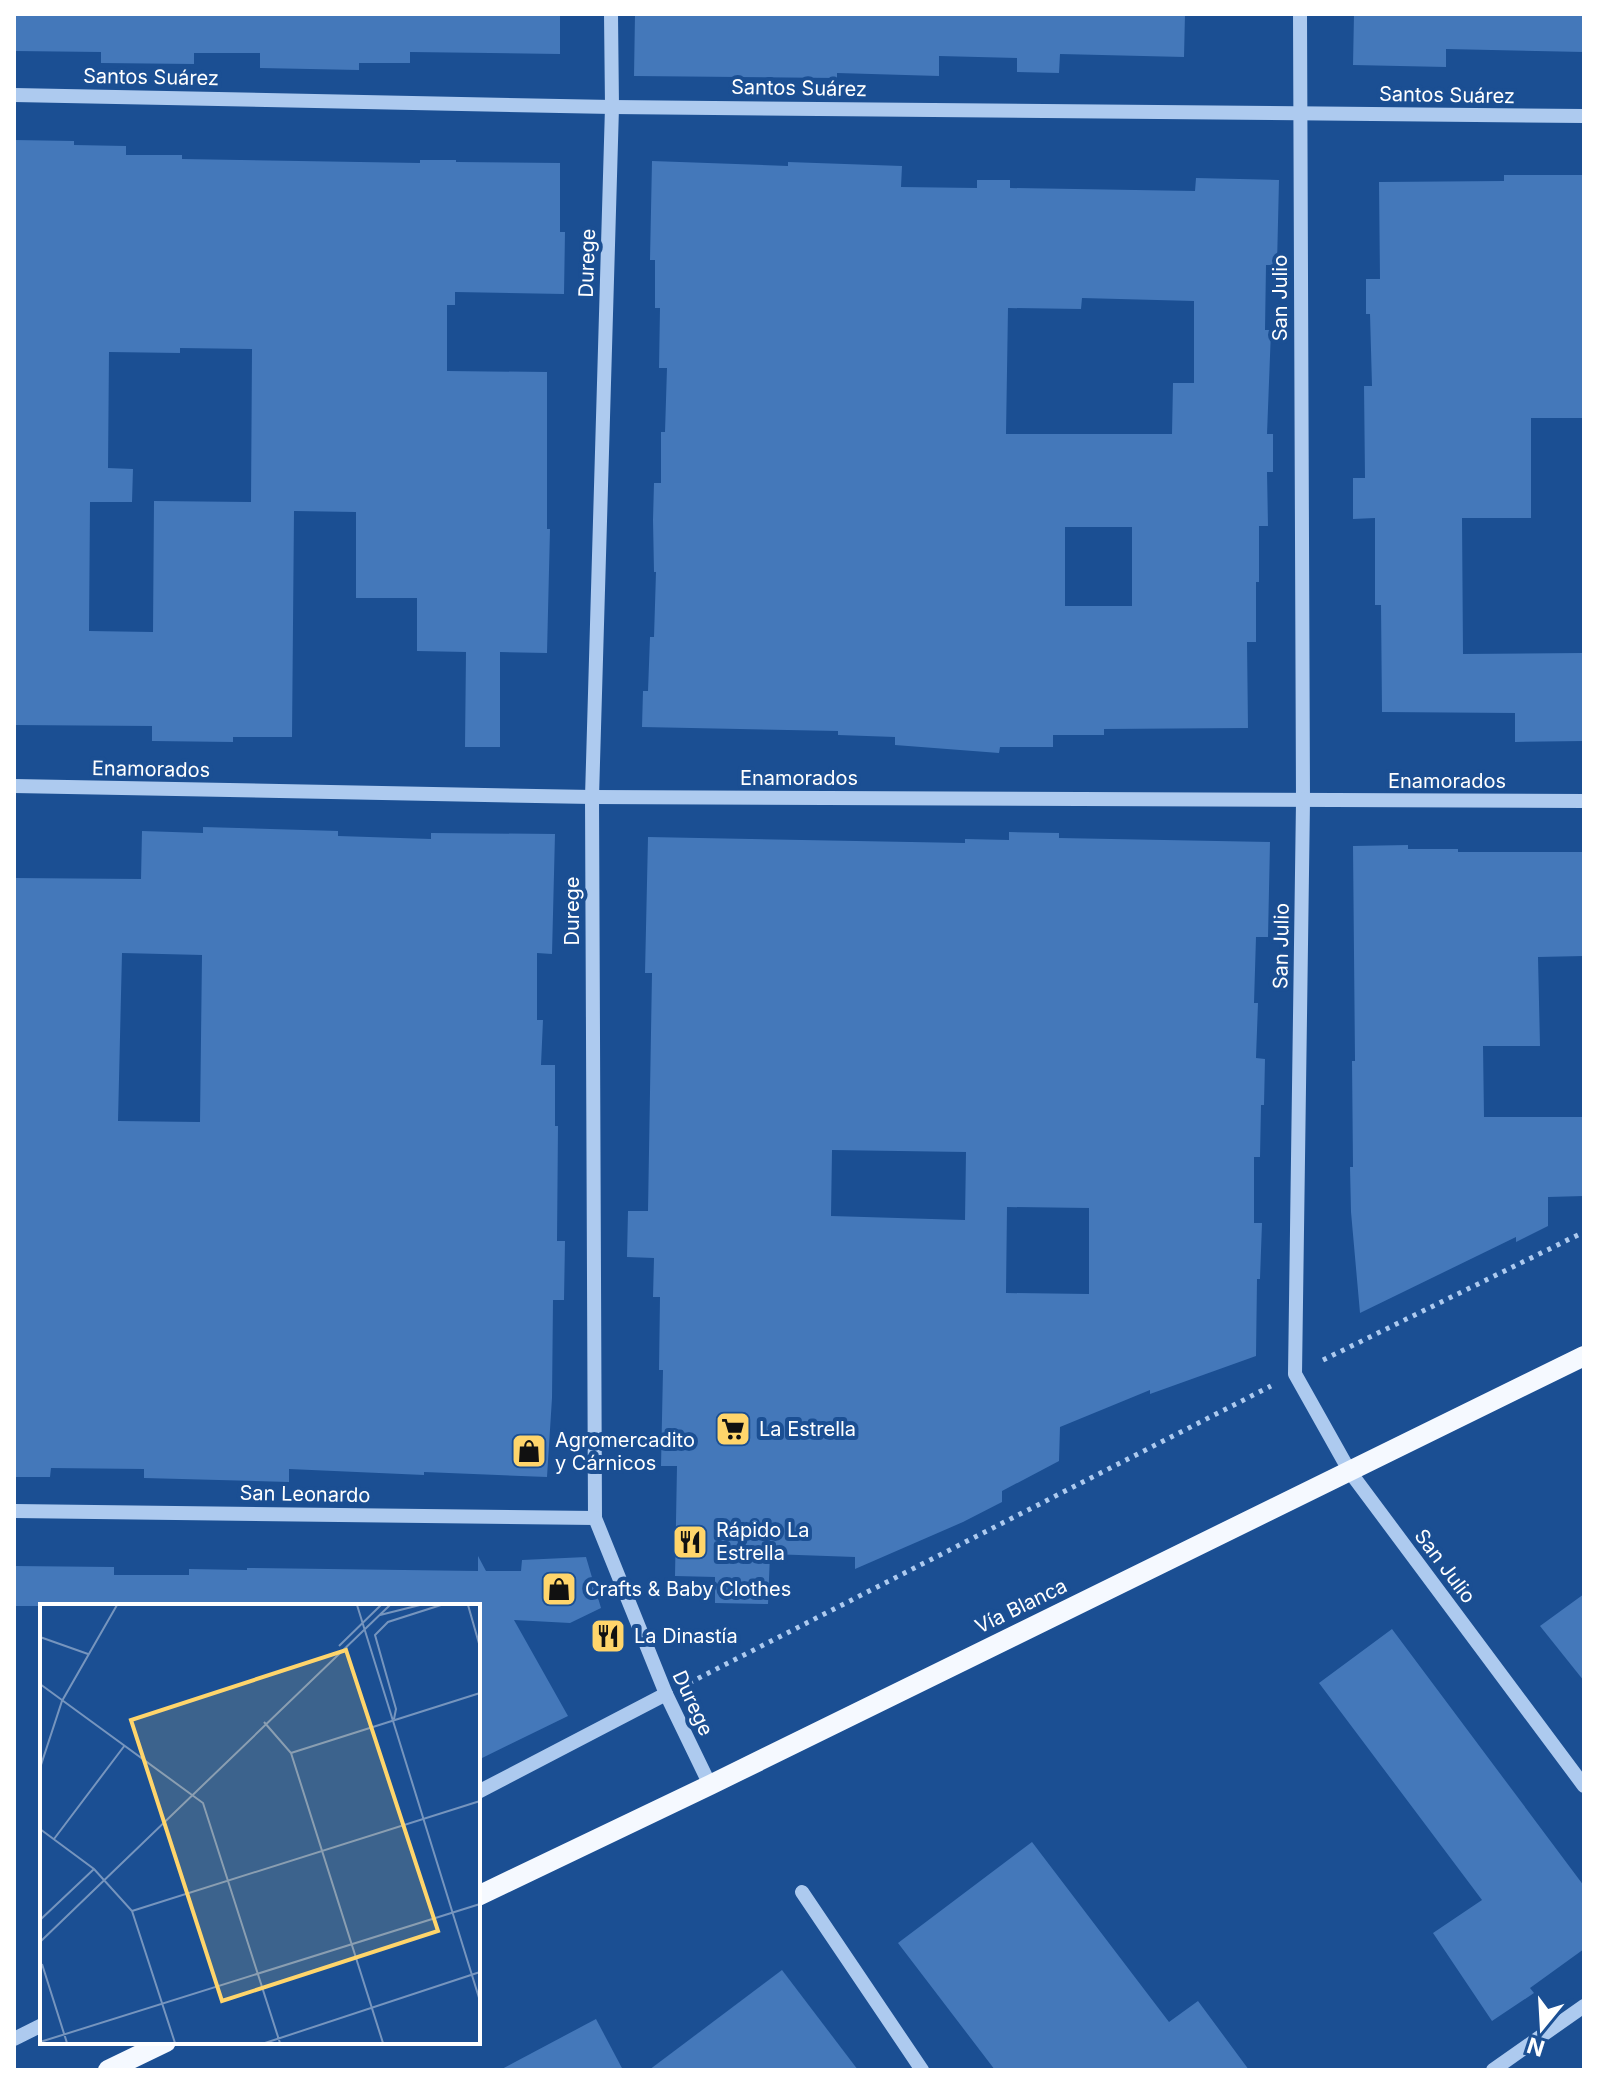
<svg xmlns="http://www.w3.org/2000/svg" width="1598" height="2084" font-family="Inter,sans-serif">
	<style>
		.building { fill: #4478ba; fill-rule: evenodd }
		.lines { fill: none; stroke-linecap: round; stroke-linejoin: round }
		.path { stroke: #adcaef; stroke-width: 5; stroke-dasharray: 4 6; stroke-linecap: butt }
		.minor { stroke: #adcaef; stroke-width: 14 }
		.major { stroke: #f5f9ff; stroke-width: 20 }
		.labels { text-anchor: middle; stroke-width: 8; stroke-linejoin: round; paint-order: stroke }
		.street-label { font-size: 20px; fill: #fff; stroke: #1b4f93 }
		.poi-label { font-size: 20px; fill: #fff; stroke: #1b4f93; text-anchor: start }
		.inset-road { fill: none; stroke: #7695be; stroke-width: 2 }
		.view { fill: #ffd56b; fill-opacity: 0.15; stroke: #ffd56b; stroke-width: 4 }
		.inset-edge { fill: none; stroke: #fff; stroke-width: 4 }
	</style>
	<rect width="100%" height="100%" fill="#1b4f93"/>
	<g class="building">
		<path d="M 14,14 L 560,14 L 560,54 L 410,52 L 410,63 L 359,63 L 359,70 L 260,68 L 260,53 L 194,53 L 194,64 L 101,63 L 101,52 L 14,51 Z"/>
		<path d="M 635,14 L 1185,14 L 1184,57 L 1060,54 L 1059,73 L 1017,72 L 1017,58 L 939,56 L 939,76 L 837,73 L 837,78 L 634,76 Z"/>
		<path d="M 1354,14 L 1584,14 L 1584,52 L 1446,49 L 1446,67 L 1353,65 Z"/>
		<path d="M 14,140 L 74,141 L 74,145 L 126,146 L 126,155 L 182,155 L 182,159 L 420,163 L 420,160 L 456,160 L 456,162 L 560,163 L 560,232 L 565,232 L 564,294 L 455,292 L 455,305 L 447,305 L 447,371 L 547,372 L 547,529 L 550,529 L 547,653 L 500,652 L 500,747 L 465,747 L 466,652 L 417,651 L 417,598 L 356,598 L 356,512 L 294,511 L 292,737 L 233,737 L 233,742 L 152,741 L 152,726 L 14,725 ZM 180,348 L 252,349 L 251,502 L 154,501 L 153,632 L 89,631 L 90,502 L 132,502 L 133,469 L 108,468 L 109,352 L 180,353 Z"/>
		<path d="M 652,161 L 788,166 L 788,162 L 902,166 L 901,187 L 977,188 L 977,180 L 1010,180 L 1010,188 L 1195,191 L 1196,178 L 1279,180 L 1277,265 L 1266,265 L 1265,330 L 1271,330 L 1267,434 L 1273,434 L 1273,472 L 1267,472 L 1268,526 L 1259,526 L 1259,582 L 1256,582 L 1256,642 L 1247,642 L 1248,728 L 1104,729 L 1104,735 L 1053,735 L 1053,747 L 1000,747 L 999,753 L 895,745 L 895,737 L 838,735 L 838,731 L 642,727 L 643,691 L 648,691 L 650,637 L 654,637 L 656,572 L 654,572 L 653,520 L 654,483 L 661,483 L 661,432 L 665,432 L 667,368 L 659,368 L 660,308 L 655,308 L 655,260 L 650,260 ZM 1082,298 L 1194,301 L 1194,383 L 1173,383 L 1172,434 L 1006,434 L 1008,308 L 1081,309 ZM 1065,527 L 1132,527 L 1132,606 L 1065,606 Z"/>
		<path d="M 1504,175 L 1584,175 L 1584,418 L 1531,418 L 1531,518 L 1462,518 L 1463,654 L 1584,653 L 1584,741 L 1515,742 L 1515,713 L 1382,712 L 1381,605 L 1375,605 L 1375,518 L 1353,519 L 1353,478 L 1365,478 L 1364,386 L 1372,386 L 1370,314 L 1366,314 L 1366,279 L 1380,279 L 1379,182 L 1504,181 Z"/>
		<path d="M 203,827 L 338,831 L 338,836 L 431,839 L 431,833 L 555,834 L 552,954 L 537,953 L 537,1020 L 543,1020 L 541,1065 L 555,1065 L 555,1126 L 558,1126 L 557,1241 L 565,1241 L 564,1300 L 553,1300 L 552,1398 L 547,1477 L 424,1472 L 424,1475 L 289,1469 L 289,1482 L 144,1478 L 144,1469 L 51,1468 L 50,1477 L 14,1477 L 14,878 L 141,879 L 142,831 L 203,833 ZM 122,953 L 202,955 L 200,1122 L 118,1121 Z"/>
		<path d="M 1009,832 L 1059,833 L 1059,838 L 1270,842 L 1268,937 L 1256,937 L 1254,1003 L 1258,1003 L 1256,1058 L 1265,1059 L 1264,1105 L 1261,1105 L 1260,1157 L 1254,1157 L 1254,1223 L 1262,1223 L 1260,1279 L 1257,1279 L 1256,1356 L 1150,1394 L 1150,1390 L 1060,1427 L 1059,1461 L 1002,1491 L 1002,1502 L 963,1522 L 855,1569 L 855,1557 L 770,1554 L 768,1604 L 715,1603 L 715,1577 L 675,1576 L 677,1466 L 661,1466 L 663,1370 L 659,1370 L 660,1297 L 653,1297 L 654,1258 L 627,1257 L 628,1211 L 648,1211 L 652,973 L 645,973 L 648,837 L 965,843 L 965,839 L 1009,840 ZM 832,1150 L 966,1152 L 965,1220 L 831,1216 ZM 1007,1207 L 1089,1208 L 1089,1294 L 1006,1293 Z"/>
		<path d="M 1408,845 L 1408,849 L 1458,849 L 1458,852 L 1584,852 L 1584,956 L 1538,957 L 1540,1046 L 1483,1046 L 1484,1117 L 1584,1117 L 1584,1196 L 1548,1197 L 1548,1226 L 1516,1242 L 1516,1237 L 1360,1313 L 1351,1212 L 1350,1167 L 1353,1167 L 1352,1061 L 1355,1061 L 1353,846 Z"/>
		<path d="M 478,1556 L 486,1571 L 521,1571 L 522,1560 L 586,1557 L 601,1608 L 570,1623 L 514,1620 L 568,1716 L 478,1760 L 478,1606 L 14,1606 L 14,1566 L 114,1567 L 114,1575 L 189,1575 L 189,1569 L 247,1570 L 247,1568 L 478,1571 Z"/>
		<path d="M 1584,1594 L 1584,1681 L 1540,1626 Z"/>
		<path d="M 1392,1629 L 1584,1886 L 1584,1949 L 1530,1988 L 1534,1993 L 1492,2021 L 1433,1933 L 1482,1900 L 1319,1683 Z"/>
		<path d="M 1032,1842 L 1169,2022 L 1198,2001 L 1249,2070 L 995,2070 L 898,1943 Z"/>
		<path d="M 782,1970 L 858,2070 L 649,2070 Z"/>
		<path d="M 596,2019 L 623,2070 L 500,2070 Z"/>
	</g>
	<g class="lines">
		<g class="path">
			<path d="M 1323,1360 L 1584,1232"/>
			<path d="M 689,1683 L 1271,1386"/>
		</g>
		<g class="minor">
			<path d="M 611,14 L 612,107 L 592,797 L 595,1518 L 666,1694 L 710,1785"/>
			<path d="M 1300,14 L 1303,801 L 1295,1374 L 1350,1472 L 1584,1786"/>
			<path d="M 14,95 L 612,107 L 1584,116"/>
			<path d="M 14,786 L 592,797 L 1584,801"/>
			<path d="M 14,1511 L 595,1518"/>
			<path d="M 478,1792 L 666,1694"/>
			<path d="M 802,1892 L 922,2070"/>
			<path d="M 14,2039 L 42,2025"/>
			<path d="M 1493,2070 L 1584,2006"/>
		</g>
		<g class="major">
			<path d="M 478,1896 L 710,1785 L 1584,1356"/>
			<path d="M 108,2070 L 166,2042"/>
		</g>
	</g>
	<defs>
		<symbol id="supermarket-square" viewBox="-11 -11 22 22"><rect x="-9" y="-9" width="18" height="18" rx="4" fill="#ffd56b" stroke="#1b4f93"/><path d="M-6-5.5h2.5l.6 2H6L4.5 2H-2.5L-4.4-4H-6ZM-1.5 3.2a1.3 1.3 0 1 0 .1 0ZM3 3.2a1.3 1.3 0 1 0 .1 0Z" fill="#111"/></symbol>
		<symbol id="shop-square" viewBox="-11 -11 22 22"><rect x="-9" y="-9" width="18" height="18" rx="4" fill="#ffd56b" stroke="#1b4f93"/><path d="M-5-2.5h2.3a2.7 3.5 0 0 1 5.4 0H5L5.5 6h-11ZM-1.5-2.5h3a1.5 2.3 0 0 0-3 0Z" fill="#111"/></symbol>
		<symbol id="restaurant-square" viewBox="-11 -11 22 22"><rect x="-9" y="-9" width="18" height="18" rx="4" fill="#ffd56b" stroke="#1b4f93"/><path d="M-5-6h1v4h1v-4h1v4h1v-4h1v5L-1.5 .5V6h-2V.5L-5-1ZM5-6V6H3V1.5H1.5Q1.5-4 5-6Z" fill="#111"/></symbol>
	</defs>
	<g fill-rule="evenodd">
		<use href="#supermarket-square" x="713" y="1409" width="40" height="40"/>
		<use href="#shop-square" x="509" y="1431" width="40" height="40"/>
		<use href="#restaurant-square" x="670" y="1522" width="40" height="40"/>
		<use href="#shop-square" x="539" y="1569" width="40" height="40"/>
		<use href="#restaurant-square" x="588" y="1616" width="40" height="40"/>
	</g>
	<g class="labels">
		<g class="street-label">
			<text transform="translate(151 77) rotate(1)" y="7">Santos Suárez</text>
			<text transform="translate(799 88) rotate(1)" y="7">Santos Suárez</text>
			<text transform="translate(1447 95) rotate(1)" y="7">Santos Suárez</text>
			<text transform="translate(587 263) rotate(-88)" y="7">Durege</text>
			<text transform="translate(1280 298) rotate(-90)" y="7">San Julio</text>
			<text transform="translate(151 769) rotate(1)" y="7">Enamorados</text>
			<text x="799" y="785">Enamorados</text>
			<text x="1447" y="788">Enamorados</text>
			<text transform="translate(572 911) rotate(-90)" y="7">Durege</text>
			<text transform="translate(1281 946) rotate(-89)" y="7">San Julio</text>
			<text transform="translate(305 1494) rotate(1)" y="7">San Leonardo</text>
			<text transform="translate(1445 1566) rotate(53)" y="7">San Julio</text>
			<text transform="translate(1021 1606) rotate(-26)" y="7">Vía Blanca</text>
			<text transform="translate(693 1703) rotate(65)" y="7">Durege</text>
		</g>
		<g class="poi-label">
			<text x="759" y="1436">La Estrella</text>
			<text x="555" y="1447">Agromercadito<tspan x="555" dy="23">y Cárnicos</tspan></text>
			<text x="716" y="1537">Rápido La<tspan x="716" dy="23">Estrella</tspan></text>
			<text x="585" y="1596">Crafts &amp; Baby Clothes</text>
			<text x="634" y="1643">La Dinastía</text>
		</g>
	</g>
	<g transform="translate(40 1604)">
		<rect width="440" height="440" fill="#1b4f93"/>
		<path class="inset-road" d="M 317,1 L 440,397M 428,1 L 440,43M 340,11 L 380,1M 0,33 L 48,50M 299,42 L 341,1M 0,80 L 163,199 L 240,439M 354,115 L 356,105 L 335,31 L 348,18 L 401,1M 224,118 L 251,149 L 343,439M 251,149 L 440,89M 0,164 L 22,97 L 77,1M 0,225 L 54,265 L 92,307 L 135,439M 14,235 L 85,141M 92,307 L 440,197M 0,316 L 54,265M 0,338 L 350,1M 2,360 L 27,439M 0,438 L 440,300M 225,439 L 440,368"/>
		<path class="view" d="M 306,46 L 398,327 L 182,397 L 91,116 Z"/>
		<rect width="440" height="440" class="inset-edge"/>
	</g>
	<rect width="1598" height="2084" fill="none" stroke="#ffffff" stroke-width="32"/>
	<g transform="translate(1542 2028) rotate(198)" stroke="#1b4f93" stroke-width="6" paint-order="stroke">
	<path d="M0-6L14 30L0 20L-14 30Z" fill="#ffffff"/>
	<text y="-12" font-size="22" font-weight="bold" text-anchor="middle" fill="#ffffff">N</text>
	</g>
</svg>
